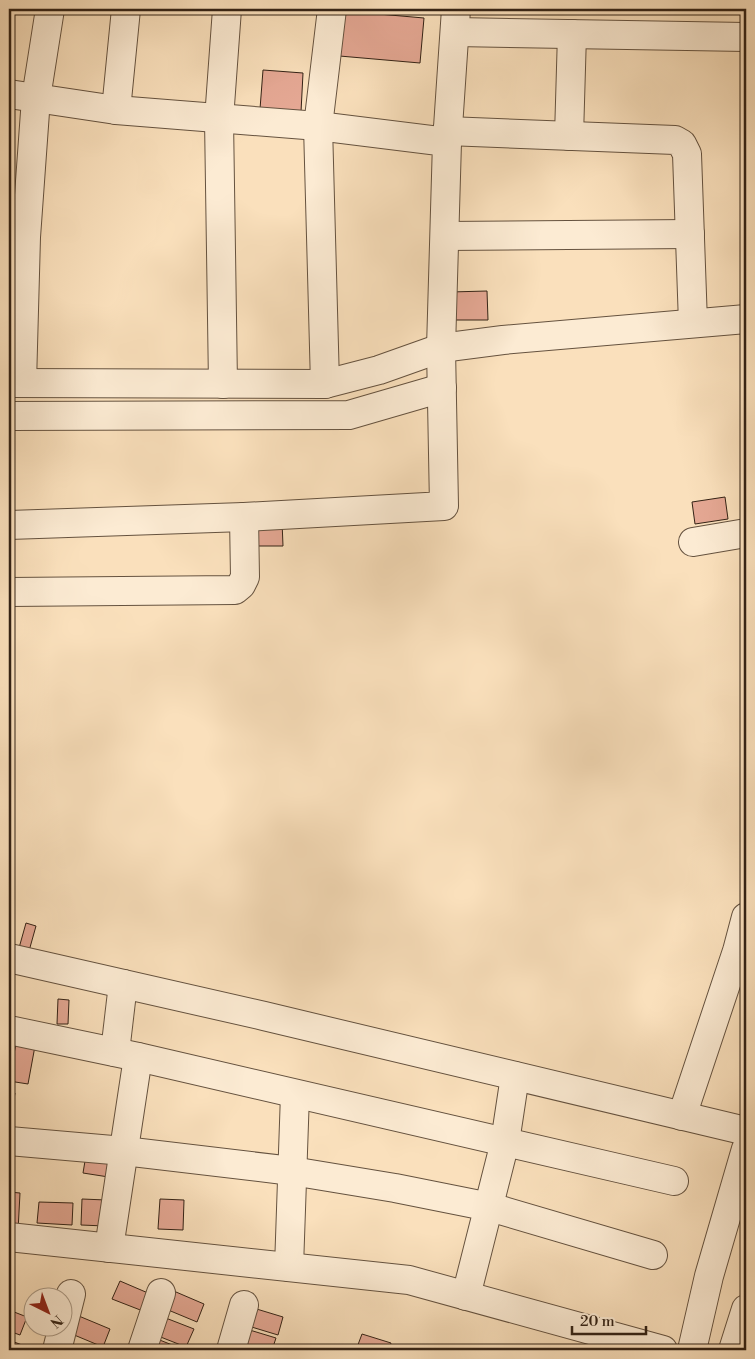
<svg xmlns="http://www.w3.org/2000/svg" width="755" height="1359" font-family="'Libre Bodoni',serif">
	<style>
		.building { fill: #e5a894; stroke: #332215 }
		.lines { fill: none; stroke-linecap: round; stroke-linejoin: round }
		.street-casing { stroke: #65523f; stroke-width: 30 }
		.street { stroke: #fcebd3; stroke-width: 28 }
	</style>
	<rect width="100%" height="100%" fill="#fae0bc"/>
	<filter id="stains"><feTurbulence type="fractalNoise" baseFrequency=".004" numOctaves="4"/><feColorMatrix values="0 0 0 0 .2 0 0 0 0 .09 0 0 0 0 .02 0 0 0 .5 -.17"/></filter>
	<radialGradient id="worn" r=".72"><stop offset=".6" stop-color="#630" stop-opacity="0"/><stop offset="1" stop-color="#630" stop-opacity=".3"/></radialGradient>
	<g class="building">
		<path d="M 333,10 L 424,18 L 420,63 L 328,55 Z"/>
		<path d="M 263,70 L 303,73 L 301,112 L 260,109 Z"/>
		<path d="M 487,291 L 488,320 L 450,320 L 450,292 Z"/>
		<path d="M 725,497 L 728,519 L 695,524 L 692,502 Z"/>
		<path d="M 282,521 L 283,546 L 251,546 L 250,523 Z"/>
		<path d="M 26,923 L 36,926 L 29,951 L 19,948 Z"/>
		<path d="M 58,999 L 69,1000 L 68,1024 L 57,1024 Z"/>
		<path d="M 16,1043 L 35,1046 L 28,1084 L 9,1081 Z"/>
		<path d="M 9,1093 L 15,1093 L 9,1127 Z"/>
		<path d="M 87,1149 L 119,1154 L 115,1178 L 83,1173 Z"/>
		<path d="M 9,1192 L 20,1193 L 18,1231 L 9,1231 Z"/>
		<path d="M 82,1199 L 106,1200 L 105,1226 L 81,1225 Z"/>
		<path d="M 160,1199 L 184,1200 L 183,1230 L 158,1229 Z"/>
		<path d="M 39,1202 L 73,1203 L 72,1225 L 37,1223 Z"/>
		<path d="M 120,1281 L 155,1296 L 148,1313 L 112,1299 Z"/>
		<path d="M 169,1289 L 204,1304 L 197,1322 L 161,1307 Z"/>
		<path d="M 250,1307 L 283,1317 L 278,1335 L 245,1325 Z"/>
		<path d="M 9,1310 L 27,1317 L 20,1335 L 9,1331 Z"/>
		<path d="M 74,1314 L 110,1329 L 103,1347 L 67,1332 Z"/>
		<path d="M 158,1315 L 194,1329 L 186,1347 L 153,1334 Z"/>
		<path d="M 243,1328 L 276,1338 L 272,1350 L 252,1350 L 237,1346 Z"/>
		<path d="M 362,1334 L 391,1343 L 389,1350 L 356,1350 Z"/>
		<path d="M 152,1337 L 185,1350 L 148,1350 Z"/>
		<path d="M 9,1340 L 22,1345 L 19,1350 L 9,1350 Z"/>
	</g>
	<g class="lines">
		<defs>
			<g id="street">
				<path d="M 455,32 L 746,37"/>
				<path d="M 9,94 L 116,110 L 318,126 L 447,142 L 441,348 L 444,506 L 244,517 L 9,525"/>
				<path d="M 116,110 L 126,9"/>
				<path d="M 447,131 L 675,140 L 682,144 L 687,154 L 693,323"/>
				<path d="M 569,136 L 572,34"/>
				<path d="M 447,142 L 456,9"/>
				<path d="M 445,236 L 690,234"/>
				<path d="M 9,383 L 325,384 L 379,370 L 441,348 L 503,340 L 746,319"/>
				<path d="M 22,383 L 26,237 L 36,98 L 50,9"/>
				<path d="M 223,384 L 219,119 L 227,9"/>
				<path d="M 325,384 L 318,126 L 332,9"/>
				<path d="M 9,416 L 349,415 L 442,388"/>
				<path d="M 693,542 L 746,533"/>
				<path d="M 9,592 L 235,590 L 241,585 L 245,577 L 244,517"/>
				<path d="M 9,958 L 264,1016 L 746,1131"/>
				<path d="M 9,1030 L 138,1057 L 674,1181"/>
				<path d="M 115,1052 L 123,984"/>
				<path d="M 682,1116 L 737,951 L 746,917"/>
				<path d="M 9,1141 L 124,1151 L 292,1171 L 395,1188 L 490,1207 L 653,1255"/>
				<path d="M 9,1237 L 409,1280 L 663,1350"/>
				<path d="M 109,1248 L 138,1057"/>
				<path d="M 289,1267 L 295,1094"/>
				<path d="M 466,1296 L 505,1142 L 515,1076"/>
				<path d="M 57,1350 L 71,1294"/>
				<path d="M 142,1350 L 161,1293"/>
				<path d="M 231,1350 L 244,1305"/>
				<path d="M 692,1350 L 709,1276 L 746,1149"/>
				<path d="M 733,1350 L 746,1309"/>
			</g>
		</defs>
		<use href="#street" class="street-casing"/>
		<use href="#street" class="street"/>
	</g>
	<rect width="755" height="1359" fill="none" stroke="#fae0bc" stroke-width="30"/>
	<rect x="10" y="10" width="735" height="1339" fill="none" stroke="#332215" stroke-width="2.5"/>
	<rect x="15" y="15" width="725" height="1329" fill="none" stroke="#332215"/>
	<g transform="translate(48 1312) rotate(138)"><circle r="24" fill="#fcebd3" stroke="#ac9b87"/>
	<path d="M0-4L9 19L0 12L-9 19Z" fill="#8f2418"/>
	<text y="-8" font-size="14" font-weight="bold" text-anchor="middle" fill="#332215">N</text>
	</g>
	<path d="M572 1326v8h74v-8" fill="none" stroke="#332215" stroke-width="2.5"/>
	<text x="580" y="1326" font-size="15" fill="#332215" stroke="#fcebd3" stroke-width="4" paint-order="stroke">20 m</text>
	<rect width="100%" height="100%" filter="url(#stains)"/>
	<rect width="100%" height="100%" fill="url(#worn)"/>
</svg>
